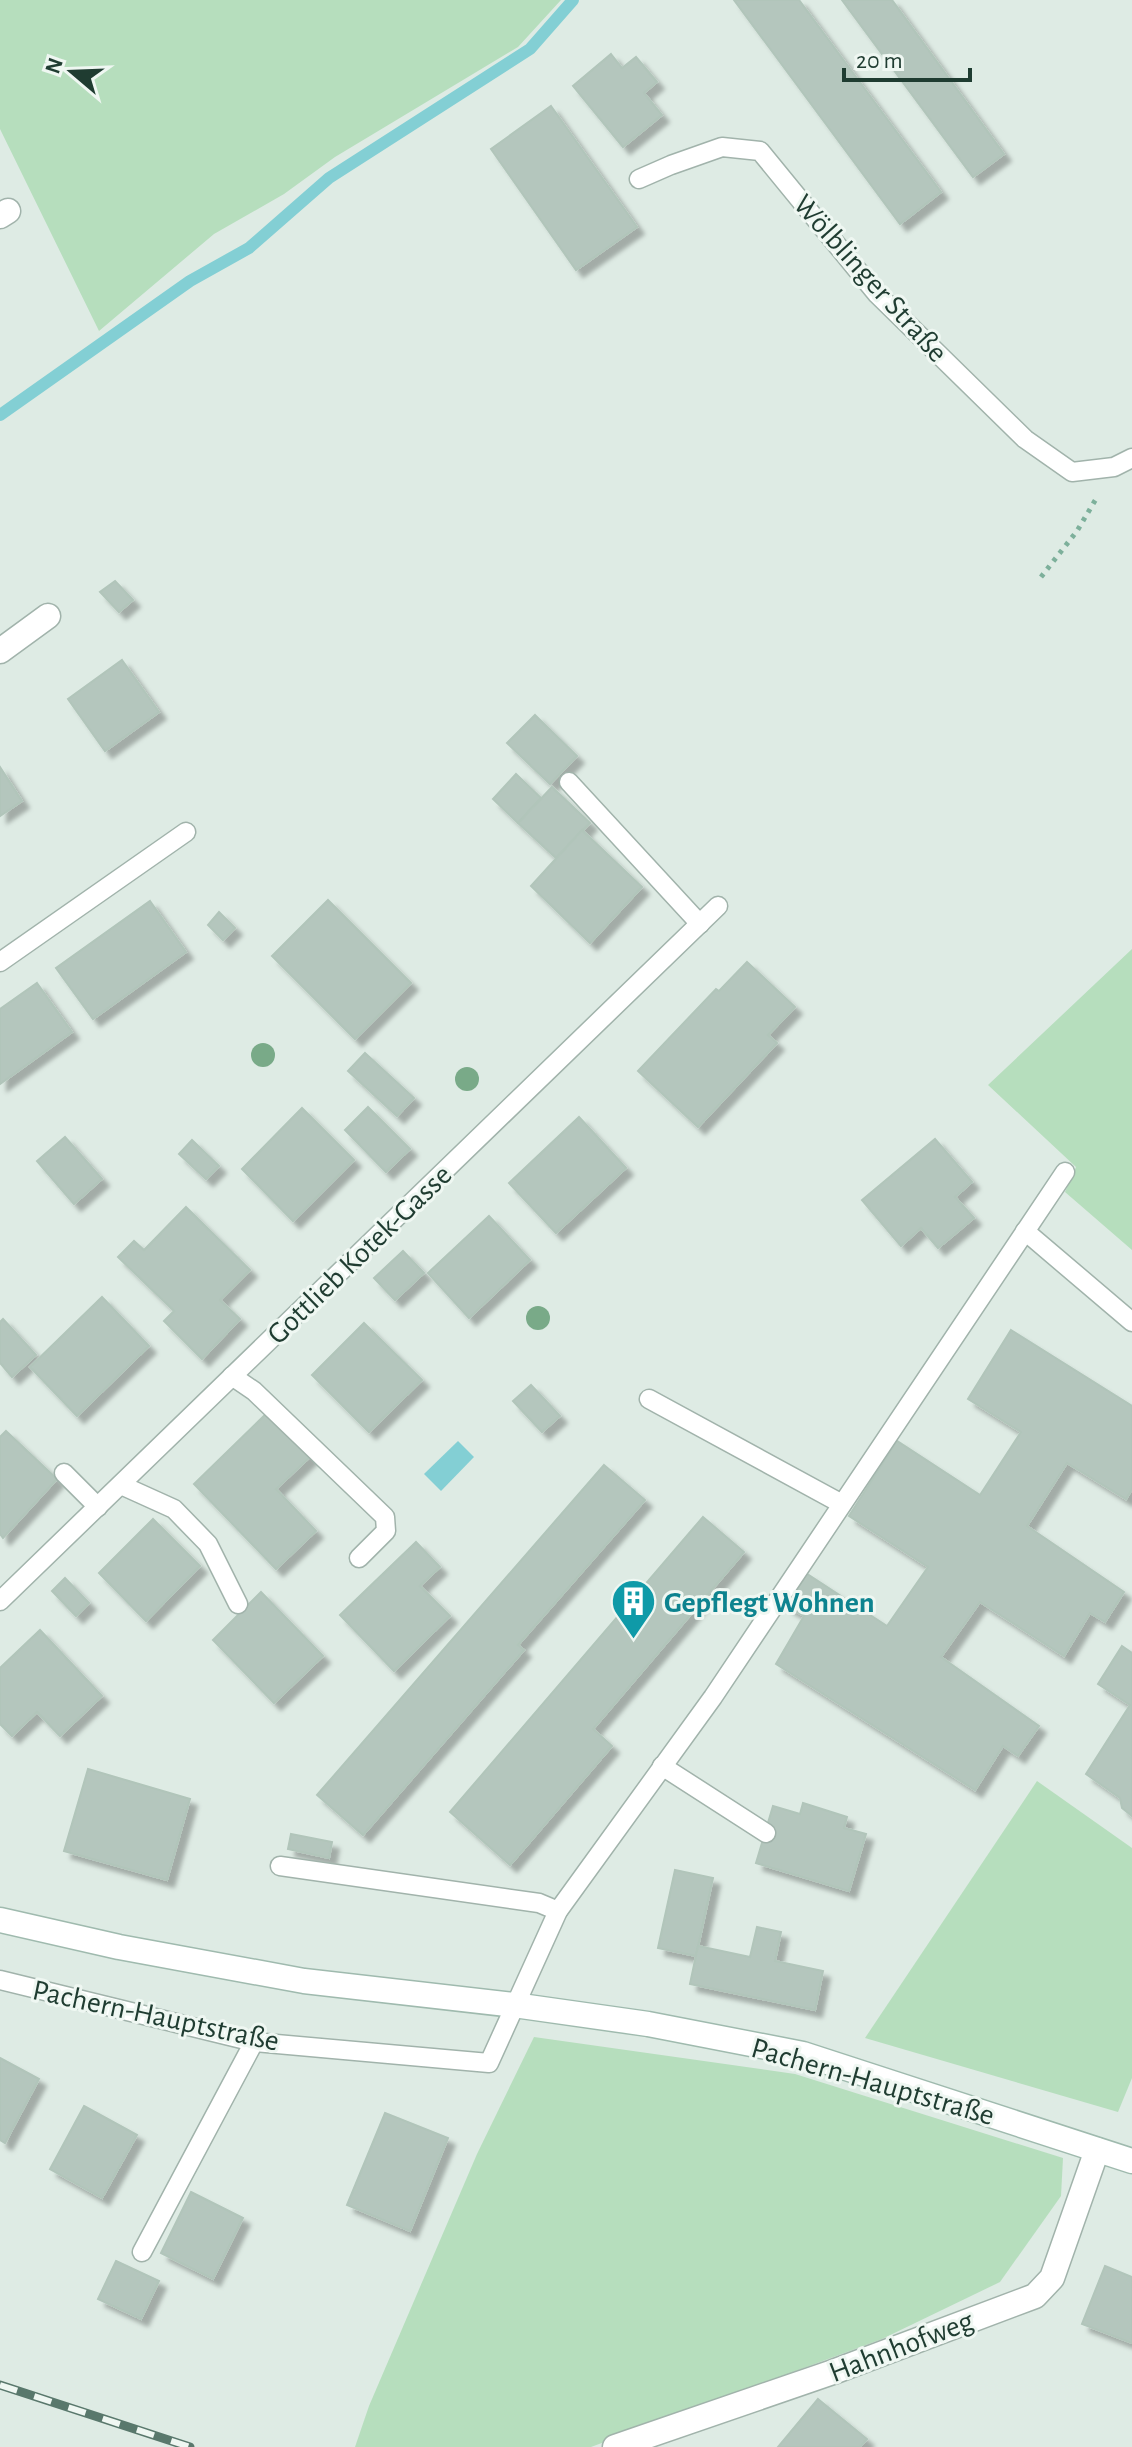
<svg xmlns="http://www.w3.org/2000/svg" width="1132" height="2447" font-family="'Alegreya Sans',sans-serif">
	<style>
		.green { fill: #b6debd }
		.water { fill: #83cfd4 }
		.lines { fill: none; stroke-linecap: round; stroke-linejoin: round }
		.stream { stroke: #83cfd4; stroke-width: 12 }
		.building { fill: #b4c6bd; stroke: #b1c5ba; stroke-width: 2; filter: url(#shadow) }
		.lane-casing { stroke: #a1b3ab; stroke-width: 21 }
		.street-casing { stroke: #a1b3ab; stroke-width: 27 }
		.secondary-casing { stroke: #9fbaae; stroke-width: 27 }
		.path { stroke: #7db09b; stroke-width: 5; stroke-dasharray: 4 6; stroke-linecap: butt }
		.lane { stroke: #fff; stroke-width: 18 }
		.street { stroke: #fff; stroke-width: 24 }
		.secondary { stroke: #fff; stroke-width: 24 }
		.rail-casing { stroke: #59786c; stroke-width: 9 }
		.rail { stroke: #eff7f2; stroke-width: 6; stroke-dasharray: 18; stroke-linecap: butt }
		.tree { fill: #79aa88 }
		.labels { text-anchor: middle; stroke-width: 6; stroke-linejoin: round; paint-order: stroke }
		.street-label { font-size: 30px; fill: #1f3c31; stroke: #eff7f2 }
		.culture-label { font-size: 30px; font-weight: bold; fill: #0d838f; stroke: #eff7f2; text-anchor: start }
	</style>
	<defs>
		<filter id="shadow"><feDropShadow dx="7" dy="7" stdDeviation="2" flood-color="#0004"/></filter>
	</defs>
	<rect width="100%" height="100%" fill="#deebe4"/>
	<g class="green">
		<path d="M 0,0 L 561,0 L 518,47 L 335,157 L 284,194 L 214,234 L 99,331 L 0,129 Z"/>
		<path d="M 1132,949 L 1132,1250 L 1065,1192 L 1076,1167 L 988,1085 Z"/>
		<path d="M 1037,1781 L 1132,1848 L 1132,2078 L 1118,2112 L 865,2038 Z"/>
		<path d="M 534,2037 L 795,2074 L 1063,2158 L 1061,2196 L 1000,2282 L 882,2339 L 591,2447 L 355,2447 L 369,2406 L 477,2154 Z"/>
	</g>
	<path class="water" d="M 458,1441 L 474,1457 L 441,1491 L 424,1474 Z"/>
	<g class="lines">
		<path class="stream" d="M 0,415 L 190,281 L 249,248 L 329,178 L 530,49 L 573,0"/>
	</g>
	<g class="building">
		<path d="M 734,0 L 799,0 L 941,192 L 900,224 Z"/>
		<path d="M 842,0 L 892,0 L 1004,154 L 973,177 Z"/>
		<path d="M 611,54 L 622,68 L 636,57 L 657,82 L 644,93 L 662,115 L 623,147 L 573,86 Z"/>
		<path d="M 551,106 L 637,227 L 576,270 L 491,149 Z"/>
		<path d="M 115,581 L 133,600 L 119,612 L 100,592 Z"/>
		<path d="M 122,660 L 159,712 L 105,751 L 68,699 Z"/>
		<path d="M 535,715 L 577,756 L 550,784 L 507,743 Z"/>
		<path d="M 0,767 L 22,801 L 0,816 Z"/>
		<path d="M 516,774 L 541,798 L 518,823 L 493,799 Z"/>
		<path d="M 552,787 L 590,823 L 556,858 L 518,823 Z"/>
		<path d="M 582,830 L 642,887 L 590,943 L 531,886 Z"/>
		<path d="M 328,900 L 411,983 L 355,1039 L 272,956 Z"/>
		<path d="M 150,901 L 186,952 L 93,1019 L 56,968 Z"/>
		<path d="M 219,912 L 235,928 L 223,940 L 208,925 Z"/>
		<path d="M 747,962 L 795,1007 L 768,1035 L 777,1043 L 698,1127 L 638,1071 L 716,989 L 719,991 Z"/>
		<path d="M 37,983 L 72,1032 L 0,1084 L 0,1009 Z"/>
		<path d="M 365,1053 L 414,1098 L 397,1116 L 348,1071 Z"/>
		<path d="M 368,1107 L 410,1149 L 386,1172 L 345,1130 Z"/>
		<path d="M 302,1108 L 354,1160 L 293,1221 L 242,1169 Z"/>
		<path d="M 579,1117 L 626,1168 L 556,1233 L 509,1183 Z"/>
		<path d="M 65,1137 L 102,1179 L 74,1204 L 37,1161 Z"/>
		<path d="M 935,1139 L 972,1182 L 955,1197 L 974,1218 L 938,1248 L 921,1228 L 901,1246 L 862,1200 Z"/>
		<path d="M 192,1140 L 219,1166 L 206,1179 L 179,1154 Z"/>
		<path d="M 186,1207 L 250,1270 L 220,1300 L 240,1319 L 202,1359 L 164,1321 L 174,1311 L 118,1257 L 134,1241 L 144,1250 Z"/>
		<path d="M 489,1216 L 530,1260 L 469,1318 L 428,1273 Z"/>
		<path d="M 403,1251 L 424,1273 L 395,1300 L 374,1278 Z"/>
		<path d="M 102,1297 L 149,1346 L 77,1416 L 30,1367 Z"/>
		<path d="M 3,1319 L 36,1355 L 12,1377 L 0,1363 L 0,1322 Z"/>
		<path d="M 364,1323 L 422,1380 L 369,1432 L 312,1375 Z"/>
		<path d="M 1011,1330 L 1132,1406 L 1132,1489 L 1126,1499 L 1067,1463 L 1027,1526 L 1124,1592 L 1105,1622 L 1090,1613 L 1064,1656 L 980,1602 L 941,1657 L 1039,1726 L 1018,1756 L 1003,1746 L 975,1790 L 776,1664 L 804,1616 L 786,1606 L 807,1574 L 887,1626 L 928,1567 L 849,1516 L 897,1441 L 980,1495 L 1021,1432 L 968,1399 Z"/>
		<path d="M 531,1385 L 560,1416 L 542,1432 L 513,1401 Z"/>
		<path d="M 268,1412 L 311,1456 L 276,1489 L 316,1531 L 276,1569 L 194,1484 Z"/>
		<path d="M 6,1431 L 57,1479 L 3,1538 L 0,1534 L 0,1437 Z"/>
		<path d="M 604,1465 L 645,1500 L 518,1645 L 524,1650 L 363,1835 L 317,1795 Z"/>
		<path d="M 703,1517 L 744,1552 L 593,1729 L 612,1746 L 510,1865 L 450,1812 Z"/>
		<path d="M 153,1519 L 200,1566 L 146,1621 L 99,1573 Z"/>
		<path d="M 416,1542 L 440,1567 L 420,1586 L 450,1616 L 394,1671 L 340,1615 Z"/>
		<path d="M 65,1578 L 89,1603 L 76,1616 L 52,1591 Z"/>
		<path d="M 261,1592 L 323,1656 L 274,1703 L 213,1640 Z"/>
		<path d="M 40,1630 L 102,1696 L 60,1736 L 37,1712 L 12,1736 L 0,1724 L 0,1668 Z"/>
		<path d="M 1122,1646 L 1132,1653 L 1132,1816 L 1122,1808 L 1120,1798 L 1086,1774 L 1130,1705 L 1098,1684 Z"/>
		<path d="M 88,1769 L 190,1799 L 167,1880 L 64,1851 Z"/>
		<path d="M 803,1803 L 847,1817 L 844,1828 L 866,1834 L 849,1891 L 756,1863 L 773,1806 L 800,1814 Z"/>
		<path d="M 291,1834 L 332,1842 L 329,1858 L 288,1849 Z"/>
		<path d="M 675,1870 L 713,1878 L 696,1956 L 658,1948 Z"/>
		<path d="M 757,1927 L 781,1932 L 775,1961 L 823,1971 L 815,2010 L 690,1984 L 698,1946 L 750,1957 Z"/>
		<path d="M 0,2058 L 39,2079 L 5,2143 L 0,2140 Z"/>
		<path d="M 84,2106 L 137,2135 L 102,2198 L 50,2169 Z"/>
		<path d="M 385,2113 L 448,2138 L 410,2231 L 347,2205 Z"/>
		<path d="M 191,2192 L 243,2218 L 213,2279 L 161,2253 Z"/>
		<path d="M 116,2261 L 159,2281 L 141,2319 L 98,2299 Z"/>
		<path d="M 1105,2266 L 1132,2277 L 1132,2343 L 1082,2324 Z"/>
		<path d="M 818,2399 L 867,2439 L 860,2447 L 778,2447 Z"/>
	</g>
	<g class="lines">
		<defs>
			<g id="lane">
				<path d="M 639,179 L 671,165 L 722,147 L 760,151 L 877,294 L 1025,439 L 1072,472 L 1114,467 L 1132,458"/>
				<path d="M 569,782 L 700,924"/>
				<path d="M 0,962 L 186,832"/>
				<path d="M 1025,1231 L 1132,1322"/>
				<path d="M 232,1376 L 254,1391 L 385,1517 L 386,1531 L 359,1558"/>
				<path d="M 649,1399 L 842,1504"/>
				<path d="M 64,1473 L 98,1507"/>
				<path d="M 121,1485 L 174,1509 L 208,1544 L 238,1604"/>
				<path d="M 0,1601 L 718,906"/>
				<path d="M 662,1766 L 766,1833"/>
				<path d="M 280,1866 L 539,1903 L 558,1911"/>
				<path d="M 0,1980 L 254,2042 L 489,2063 L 558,1911 L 713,1697 L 1065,1172"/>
				<path d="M 142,2252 L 254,2042"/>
			</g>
			<g id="street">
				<path d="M 0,216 L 8,211"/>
				<path d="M 0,651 L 48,616"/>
				<path d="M 615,2447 L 833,2372 L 1035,2296 L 1052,2278 L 1097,2150"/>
			</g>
			<path id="secondary" d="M 0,1920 L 119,1947 L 304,1981 L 514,2005 L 648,2024 L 803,2054 L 1132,2161"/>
		</defs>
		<use href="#lane" class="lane-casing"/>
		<use href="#street" class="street-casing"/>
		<use href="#secondary" class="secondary-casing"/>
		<path class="path" d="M 1041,577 L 1077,531 L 1096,499"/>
		<use href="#lane" class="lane"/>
		<use href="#street" class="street"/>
		<use href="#secondary" class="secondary"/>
		<defs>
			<path id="rail" d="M 0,2385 L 190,2447"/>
		</defs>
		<use href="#rail" class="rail-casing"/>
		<use href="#rail" class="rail"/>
	</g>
	<g class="tree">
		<circle cx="263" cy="1055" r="12"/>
		<circle cx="467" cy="1079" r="12"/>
		<circle cx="538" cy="1318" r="12"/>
	</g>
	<defs>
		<symbol id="building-pin" viewBox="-11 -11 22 30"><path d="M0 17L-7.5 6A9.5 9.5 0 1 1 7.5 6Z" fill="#0f9aa8" stroke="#eff7f2"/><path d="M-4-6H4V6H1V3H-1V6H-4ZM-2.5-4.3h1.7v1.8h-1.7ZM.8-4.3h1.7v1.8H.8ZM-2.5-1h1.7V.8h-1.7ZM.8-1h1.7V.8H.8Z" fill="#fff"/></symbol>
	</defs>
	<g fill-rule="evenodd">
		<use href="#building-pin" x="608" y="1576" width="51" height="69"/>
	</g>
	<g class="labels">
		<g class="street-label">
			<text transform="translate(871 278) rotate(48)" y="10">Wölblinger Straße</text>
			<text transform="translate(359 1254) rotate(-44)" y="10">Gottlieb Kotek-Gasse</text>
			<text transform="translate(156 2015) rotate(12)" y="10">Pachern-Hauptstraße</text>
			<text transform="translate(873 2081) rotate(16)" y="10">Pachern-Hauptstraße</text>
			<text transform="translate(901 2346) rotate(-21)" y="10">Hahnhofweg</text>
		</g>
		<g class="culture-label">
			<text x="664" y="1612">Gepflegt Wohnen</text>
		</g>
	</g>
	<g transform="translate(72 72) rotate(289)" stroke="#eff7f2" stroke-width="6" paint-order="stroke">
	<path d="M0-6L14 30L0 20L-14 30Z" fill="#1f3c31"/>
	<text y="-12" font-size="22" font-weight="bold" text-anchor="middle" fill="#1f3c31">N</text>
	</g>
	<path d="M844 68v12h126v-12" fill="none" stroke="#1f3c31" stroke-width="4"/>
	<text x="856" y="68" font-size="24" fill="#1f3c31" stroke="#eff7f2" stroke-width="6" paint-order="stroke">20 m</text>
</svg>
